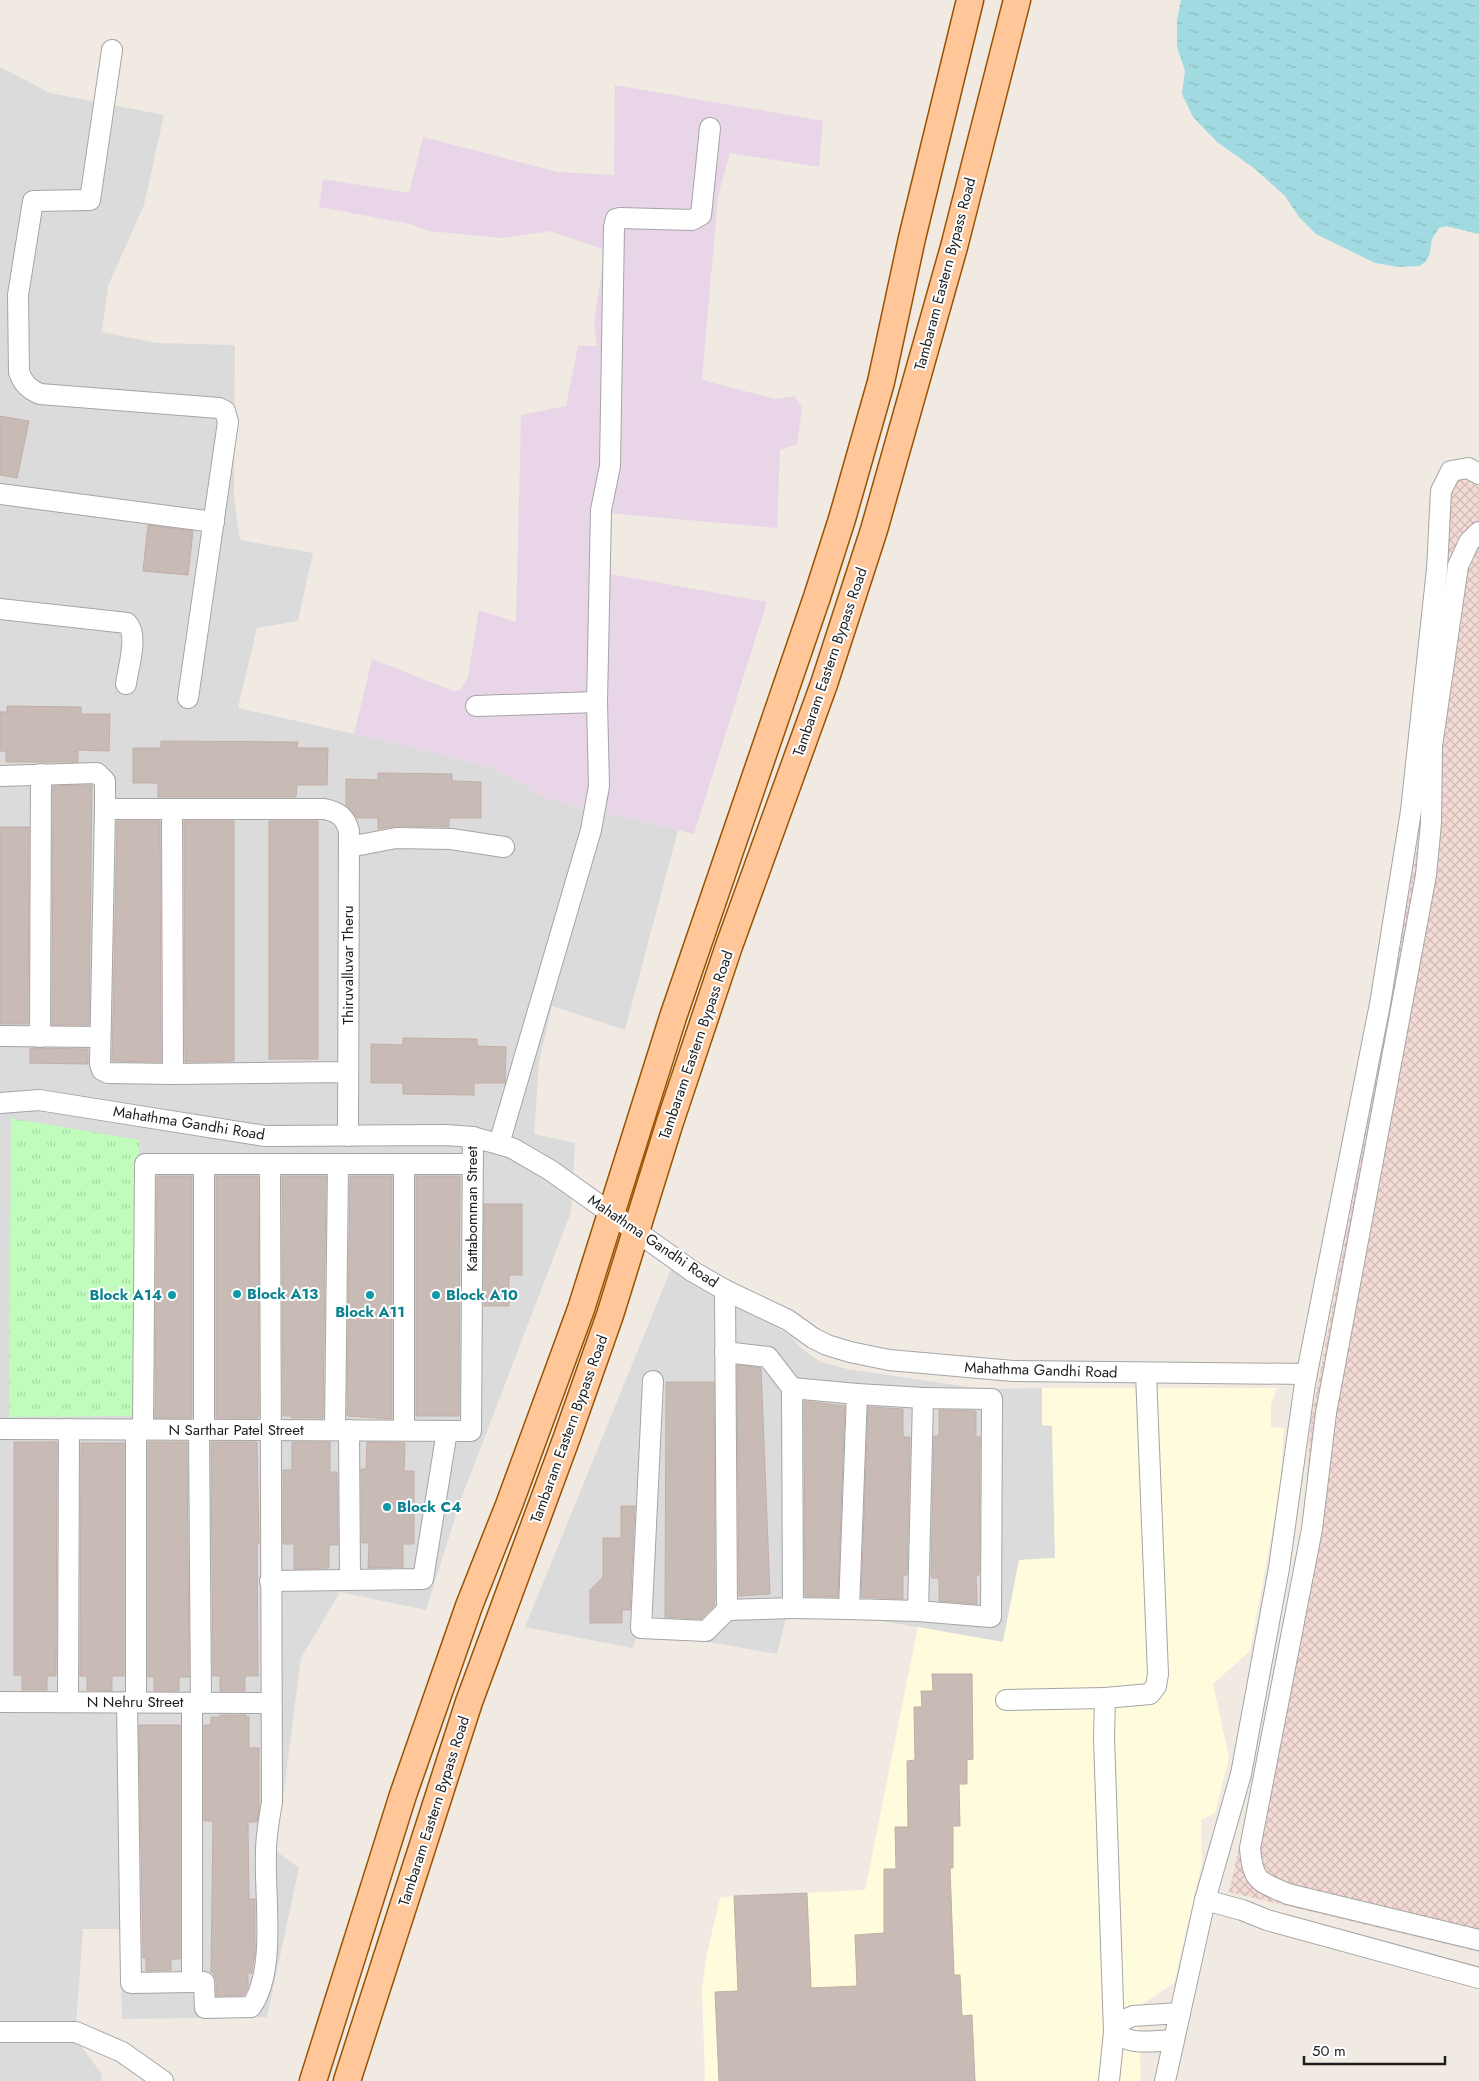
<svg xmlns="http://www.w3.org/2000/svg" width="1479" height="2081" font-family="Jost,sans-serif">
	<style>
		.residential { fill: #dcdbdb }
		.industrial { fill: #e9d5e8 }
		.education { fill: #fffbdd }
		.military { fill: url(#military-cross-hatch) }
		.park { fill: url(#park-tufts) }
		.water { fill: url(#water-ripples) }
		.building { fill: #c8bbb6; stroke: #c2aea5 }
		.lines { fill: none; stroke-linecap: round; stroke-linejoin: round }
		.minor-casing { stroke: #a5a5a5; stroke-width: 22 }
		.major-casing { stroke: #985200; stroke-width: 29 }
		.minor { stroke: #fff; stroke-width: 20 }
		.major { stroke: #ffc699; stroke-width: 26 }
		.culture-dot { fill: #0f9aa8; stroke: #fff; stroke-width: 2 }
		.labels { text-anchor: middle; stroke-width: 4; stroke-linejoin: round; paint-order: stroke }
		.street-label { font-size: 15px; fill: #1e1e1e; stroke: #fff }
		.culture-label { font-size: 15px; font-weight: bold; fill: #0d838f; stroke: #fff; text-anchor: start }
	</style>
	<defs>
		<pattern id="military-cross-hatch" width="8" height="8" patternUnits="userSpaceOnUse" patternTransform="scale(1.25)"><rect width="8" height="8" fill="#f3dad5"/><path d="M0 0l8 8M0 8l8-8" fill="none" stroke="#d0bbb6"/></pattern>
		<pattern id="park-tufts" width="24" height="20" patternUnits="userSpaceOnUse" patternTransform="scale(1.25)"><rect width="24" height="20" fill="#c0fdbd"/><path d="M3 7l-1-3M5 7V3M7 7l1-3M15 17l-1-3M17 17v-4M19 17l1-3" fill="none" stroke="#a5d8a2"/></pattern>
		<pattern id="water-ripples" width="26" height="14" patternUnits="userSpaceOnUse" patternTransform="scale(1.25)"><rect width="26" height="14" fill="#a1dae0"/><path d="M2 4q2-2 4 0t4 0M15 11q2-2 4 0t4 0" fill="none" stroke="#8abbc0"/></pattern>
	</defs>
	<rect width="100%" height="100%" fill="#f0eae3"/>
	<g class="residential">
		<path d="M 0,67 L 50,93 L 164,115 L 144,205 L 108,286 L 102,332 L 157,343 L 235,345 L 234,497 L 240,540 L 313,553 L 298,621 L 257,628 L 238,708 L 426,750 L 492,768 L 548,799 L 678,830 L 625,1030 L 552,1006 L 539,1062 L 534,1134 L 575,1143 L 571,1212 L 461,1499 L 426,1610 L 340,1592 L 301,1658 L 276,1851 L 299,1868 L 267,2017 L 122,2019 L 120,1929 L 83,1929 L 75,2038 L 101,2073 L 102,2081 L 0,2081 Z"/>
		<path d="M 671,1269 L 775,1326 L 791,1337 L 803,1350 L 821,1362 L 847,1369 L 982,1389 L 1042,1388 L 1042,1425 L 1052,1425 L 1055,1558 L 1019,1560 L 1003,1642 L 789,1605 L 777,1654 L 641,1630 L 632,1648 L 525,1627 Z"/>
	</g>
	<path class="industrial" d="M 615,85 L 823,121 L 819,167 L 730,153 L 718,196 L 702,380 L 776,399 L 794,396 L 802,408 L 797,444 L 780,450 L 777,528 L 607,513 L 610,574 L 767,602 L 694,834 L 548,799 L 492,768 L 426,750 L 354,734 L 372,659 L 453,691 L 460,690 L 468,678 L 479,610 L 516,622 L 521,415 L 566,406 L 578,346 L 597,346 L 594,323 L 605,250 L 550,231 L 502,238 L 429,231 L 410,224 L 319,207 L 323,179 L 409,193 L 423,137 L 558,172 L 614,175 Z"/>
	<path class="education" d="M 1042,1388 L 1277,1388 L 1271,1404 L 1271,1427 L 1284,1428 L 1280,1489 L 1250,1651 L 1213,1684 L 1229,1758 L 1215,1813 L 1201,1820 L 1202,1863 L 1174,1983 L 1138,2007 L 1141,2081 L 705,2081 L 702,1989 L 707,1954 L 720,1898 L 734,1896 L 865,1890 L 918,1627 L 1003,1642 L 1019,1560 L 1055,1558 L 1052,1426 L 1042,1425 Z"/>
	<path class="military" d="M 1461,477 L 1479,487 L 1479,1952 L 1229,1892 L 1262,1745 L 1284,1631 L 1305,1508 L 1311,1420 L 1391,1000 L 1419,836 L 1419,787 L 1442,611 L 1453,479 Z"/>
	<path class="park" d="M 11,1118 L 139,1140 L 138,1416 L 9,1417 Z"/>
	<path class="water" d="M 1181,0 L 1479,0 L 1479,234 L 1446,226 L 1439,228 L 1432,239 L 1430,253 L 1426,261 L 1420,266 L 1398,267 L 1375,263 L 1316,234 L 1299,217 L 1285,196 L 1255,169 L 1217,142 L 1193,117 L 1182,94 L 1185,71 L 1177,47 L 1177,20 Z"/>
	<g class="building">
		<path d="M 0,416 L 29,421 L 17,478 L 0,475 Z"/>
		<path d="M 148,525 L 193,531 L 188,575 L 143,571 Z"/>
		<path d="M 7,706 L 81,707 L 81,714 L 110,714 L 109,751 L 78,750 L 78,762 L 6,762 L 6,751 L 0,751 L 0,712 L 7,712 Z"/>
		<path d="M 161,741 L 298,742 L 297,748 L 328,748 L 327,785 L 297,785 L 296,797 L 158,797 L 158,783 L 133,783 L 133,748 L 161,748 Z"/>
		<path d="M 378,773 L 452,774 L 452,781 L 481,782 L 481,818 L 449,818 L 449,827 L 396,826 L 378,829 L 378,818 L 357,818 L 346,805 L 346,779 L 378,780 Z"/>
		<path d="M 92,785 L 89,1025 L 52,1025 L 53,786 Z"/>
		<path d="M 117,821 L 160,821 L 161,1062 L 112,1061 Z"/>
		<path d="M 184,821 L 234,821 L 234,1061 L 185,1062 Z"/>
		<rect x="269" y="821" width="49" height="238"/>
		<path d="M 0,827 L 29,827 L 28,1024 L 0,1024 Z"/>
		<path d="M 403,1038 L 477,1039 L 477,1046 L 506,1047 L 505,1083 L 474,1083 L 474,1095 L 403,1094 L 403,1083 L 371,1083 L 371,1044 L 403,1045 Z"/>
		<path d="M 30,1048 L 88,1049 L 88,1064 L 30,1063 Z"/>
		<path d="M 157,1176 L 192,1176 L 192,1418 L 155,1418 Z"/>
		<path d="M 216,1176 L 258,1176 L 259,1416 L 257,1418 L 216,1418 Z"/>
		<path d="M 282,1176 L 326,1176 L 323,1418 L 292,1418 L 292,1416 L 283,1416 Z"/>
		<path d="M 350,1176 L 392,1176 L 392,1419 L 347,1416 Z"/>
		<path d="M 416,1176 L 460,1176 L 459,1416 L 416,1416 Z"/>
		<path d="M 484,1204 L 522,1204 L 522,1275 L 509,1275 L 509,1306 L 484,1306 Z"/>
		<path d="M 737,1365 L 761,1368 L 770,1594 L 739,1596 Z"/>
		<path d="M 666,1382 L 714,1382 L 715,1597 L 714,1606 L 701,1619 L 665,1617 Z"/>
		<path d="M 804,1401 L 845,1406 L 838,1597 L 805,1596 Z"/>
		<path d="M 868,1407 L 903,1409 L 903,1437 L 910,1437 L 907,1575 L 903,1575 L 903,1599 L 861,1597 Z"/>
		<path d="M 939,1410 L 976,1411 L 976,1437 L 980,1437 L 979,1575 L 976,1575 L 977,1604 L 939,1601 L 939,1578 L 932,1578 L 931,1575 L 934,1436 L 939,1436 Z"/>
		<path d="M 14,1442 L 57,1442 L 56,1676 L 47,1676 L 47,1690 L 22,1690 L 22,1675 L 14,1675 Z"/>
		<path d="M 148,1442 L 187,1442 L 189,1677 L 179,1677 L 179,1691 L 154,1691 L 154,1677 L 148,1677 Z"/>
		<path d="M 211,1442 L 257,1442 L 259,1544 L 257,1544 L 258,1676 L 245,1676 L 245,1691 L 220,1691 L 220,1676 L 213,1676 Z"/>
		<path d="M 292,1442 L 330,1442 L 330,1472 L 337,1472 L 338,1545 L 329,1545 L 329,1568 L 294,1569 L 294,1544 L 283,1544 L 283,1470 L 292,1470 Z"/>
		<path d="M 367,1442 L 405,1443 L 404,1471 L 414,1471 L 414,1544 L 403,1544 L 403,1567 L 368,1568 L 369,1543 L 362,1543 L 361,1469 L 366,1469 Z"/>
		<path d="M 81,1443 L 124,1443 L 124,1676 L 112,1676 L 112,1691 L 87,1690 L 87,1676 L 80,1676 Z"/>
		<path d="M 621,1506 L 635,1506 L 630,1610 L 622,1610 L 622,1623 L 590,1623 L 590,1590 L 603,1577 L 603,1538 L 621,1538 Z"/>
		<path d="M 932,1674 L 972,1674 L 973,1759 L 967,1760 L 967,1784 L 959,1784 L 960,1826 L 953,1826 L 953,1868 L 950,1868 L 954,1975 L 960,1975 L 962,2016 L 972,2015 L 975,2081 L 719,2081 L 715,1992 L 738,1991 L 734,1896 L 807,1893 L 811,1988 L 857,1986 L 855,1935 L 884,1933 L 884,1869 L 896,1869 L 895,1827 L 908,1827 L 907,1761 L 915,1760 L 914,1707 L 922,1707 L 921,1691 L 933,1691 Z"/>
		<path d="M 220,1715 L 246,1715 L 246,1717 L 249,1717 L 249,1748 L 259,1748 L 259,1809 L 257,1822 L 248,1822 L 249,1899 L 255,1899 L 255,1953 L 252,1971 L 252,1973 L 248,1973 L 248,1987 L 244,1995 L 216,1996 L 216,1981 L 213,1972 L 211,1972 L 213,1821 L 204,1821 L 204,1725 L 211,1725 L 211,1717 L 220,1717 Z"/>
		<path d="M 139,1725 L 180,1725 L 180,1959 L 171,1959 L 171,1970 L 146,1971 L 146,1958 L 143,1958 Z"/>
	</g>
	<g class="lines">
		<defs>
			<g id="minor">
				<path d="M 112,50 L 90,200 L 33,201 L 18,295 L 19,372 C 23,384 29,389 40,394 L 219,408 L 225,411 L 228,422 L 188,698"/>
				<path d="M 0,494 L 214,522"/>
				<path d="M 1479,532 L 1469,542 L 1458,566 L 1432,746 L 1431,823 L 1426,875 L 1326,1413 L 1312,1529 L 1250,1848 C 1253,1882 1258,1881 1288,1894 L 1479,1940"/>
				<path d="M 0,609 L 127,623 C 139,635 128,668 126,684"/>
				<path d="M 476,706 L 597,702"/>
				<path d="M 0,776 L 97,773 L 105,781 L 105,809"/>
				<path d="M 172,809 L 173,1074"/>
				<path d="M 349,847 L 396,838 L 451,839 L 504,847"/>
				<path d="M 0,1036 L 100,1037"/>
				<path d="M 40,1037 L 41,774"/>
				<path d="M 347,1072 L 173,1074 L 108,1073 L 102,1070 L 100,1064 L 105,809 L 324,809 C 339,812 345,817 349,831 L 348,1136"/>
				<path d="M 0,1103 L 39,1100 L 265,1136 L 446,1135 L 473,1137 L 512,1148 L 550,1170 L 692,1271 L 725,1290 L 788,1320 L 813,1338 L 827,1345 L 850,1352 L 889,1360 L 1013,1371 L 1307,1374"/>
				<path d="M 499,1144 L 591,830 L 599,786 L 597,702 L 601,510 L 610,466 L 614,227 L 616,219 L 620,218 L 692,220 L 701,215 L 710,128"/>
				<path d="M 204,1164 L 204,1429"/>
				<path d="M 404,1164 L 404,1430"/>
				<path d="M 725,1290 L 727,1610 L 793,1608 L 792,1388 L 857,1394 L 849,1609 L 918,1611 L 923,1398 L 992,1399 L 991,1617 L 918,1611"/>
				<path d="M 725,1352 L 768,1357 L 792,1388"/>
				<path d="M 653,1381 L 641,1628 L 706,1631 L 727,1610"/>
				<path d="M 857,1394 L 923,1398"/>
				<path d="M 0,1429 L 471,1431 L 473,1137"/>
				<path d="M 143,1429 L 145,1164 L 473,1164"/>
				<path d="M 199,1429 L 201,1703"/>
				<path d="M 335,1430 L 338,1164"/>
				<path d="M 349,1430 L 350,1580"/>
				<path d="M 270,1581 L 423,1579 L 447,1431"/>
				<path d="M 793,1608 L 849,1609"/>
				<path d="M 1006,1700 L 1105,1698"/>
				<path d="M 0,1702 L 270,1703"/>
				<path d="M 68,1702 L 69,1429"/>
				<path d="M 127,1702 L 131,1983 L 192,1982 L 192,1703"/>
				<path d="M 136,1702 L 136,1429"/>
				<path d="M 1205,1900 L 1242,1910 L 1267,1920 L 1479,1978"/>
				<path d="M 192,1982 L 204,1982 L 205,2008 L 251,2007 C 277,1970 264,1897 266,1852 C 266,1835 269,1819 272,1802 L 270,1164"/>
				<path d="M 0,2032 L 76,2032 L 122,2052 L 163,2081"/>
				<path d="M 1114,2032 L 1122,2021 L 1133,2016 L 1180,2013"/>
				<path d="M 1114,2032 C 1131,2046 1153,2041 1174,2040"/>
				<path d="M 1109,2081 L 1114,2032 L 1104,1738 L 1105,1698 L 1150,1694 L 1156,1686 L 1158,1674 L 1146,1373"/>
				<path d="M 1165,2081 L 1205,1900 L 1241,1774 L 1279,1568 L 1305,1383 L 1380,1004 L 1411,811 L 1437,569 L 1441,491 L 1451,471 L 1468,468 L 1479,474"/>
			</g>
			<g id="major">
				<path d="M 313,2081 L 403,1795 L 469,1606 L 509,1505 L 581,1309 L 673,1017 L 817,597 L 842,519 L 881,382 L 912,238 L 970,0"/>
				<path d="M 347,2081 L 469,1702 L 567,1437 L 610,1315 L 669,1125 L 729,946 L 824,684 L 874,530 L 954,247 L 1017,0"/>
			</g>
		</defs>
		<use href="#minor" class="minor-casing"/>
		<use href="#major" class="major-casing"/>
		<use href="#minor" class="minor"/>
		<use href="#major" class="major"/>
	</g>
	<g class="culture-dot">
		<circle cx="237" cy="1294" r="5"/>
		<circle cx="172" cy="1295" r="5"/>
		<circle cx="370" cy="1295" r="5"/>
		<circle cx="436" cy="1295" r="5"/>
		<circle cx="387" cy="1507" r="5"/>
	</g>
	<g class="labels">
		<g class="street-label">
			<text transform="translate(945 274) rotate(-75)" y="5">Tambaram Eastern Bypass Road</text>
			<text transform="translate(830 662) rotate(-71)" y="5">Tambaram Eastern Bypass Road</text>
			<text transform="translate(348 965) rotate(-90)" y="5">Thiruvalluvar Theru</text>
			<text transform="translate(696 1045) rotate(-71)" y="5">Tambaram Eastern Bypass Road</text>
			<text transform="translate(189 1123) rotate(9)" y="5">Mahathma Gandhi Road</text>
			<text transform="translate(472 1209) rotate(-90)" y="5">Kattabomman Street</text>
			<text transform="translate(653 1241) rotate(34)" y="5">Mahathma Gandhi Road</text>
			<text transform="translate(1041 1370) rotate(2)" y="5">Mahathma Gandhi Road</text>
			<text transform="translate(569 1429) rotate(-70)" y="5">Tambaram Eastern Bypass Road</text>
			<text x="236" y="1435">N Sarthar Patel Street</text>
			<text x="135" y="1707">N Nehru Street</text>
			<text transform="translate(434 1811) rotate(-72)" y="5">Tambaram Eastern Bypass Road</text>
		</g>
		<g class="culture-label">
			<text x="247" y="1299">Block A13</text>
			<text x="162" y="1300" text-anchor="end">Block A14</text>
			<text x="446" y="1300">Block A10</text>
			<text x="370" y="1317" text-anchor="middle">Block A11</text>
			<text x="397" y="1512">Block C4</text>
		</g>
	</g>
	<path d="M1304 2056v8h141v-8" fill="none" stroke="#1e1e1e" stroke-width="2.5"/>
	<text x="1312" y="2056" font-size="15" fill="#1e1e1e" stroke="#ffffff" stroke-width="4" paint-order="stroke">50 m</text>
</svg>
